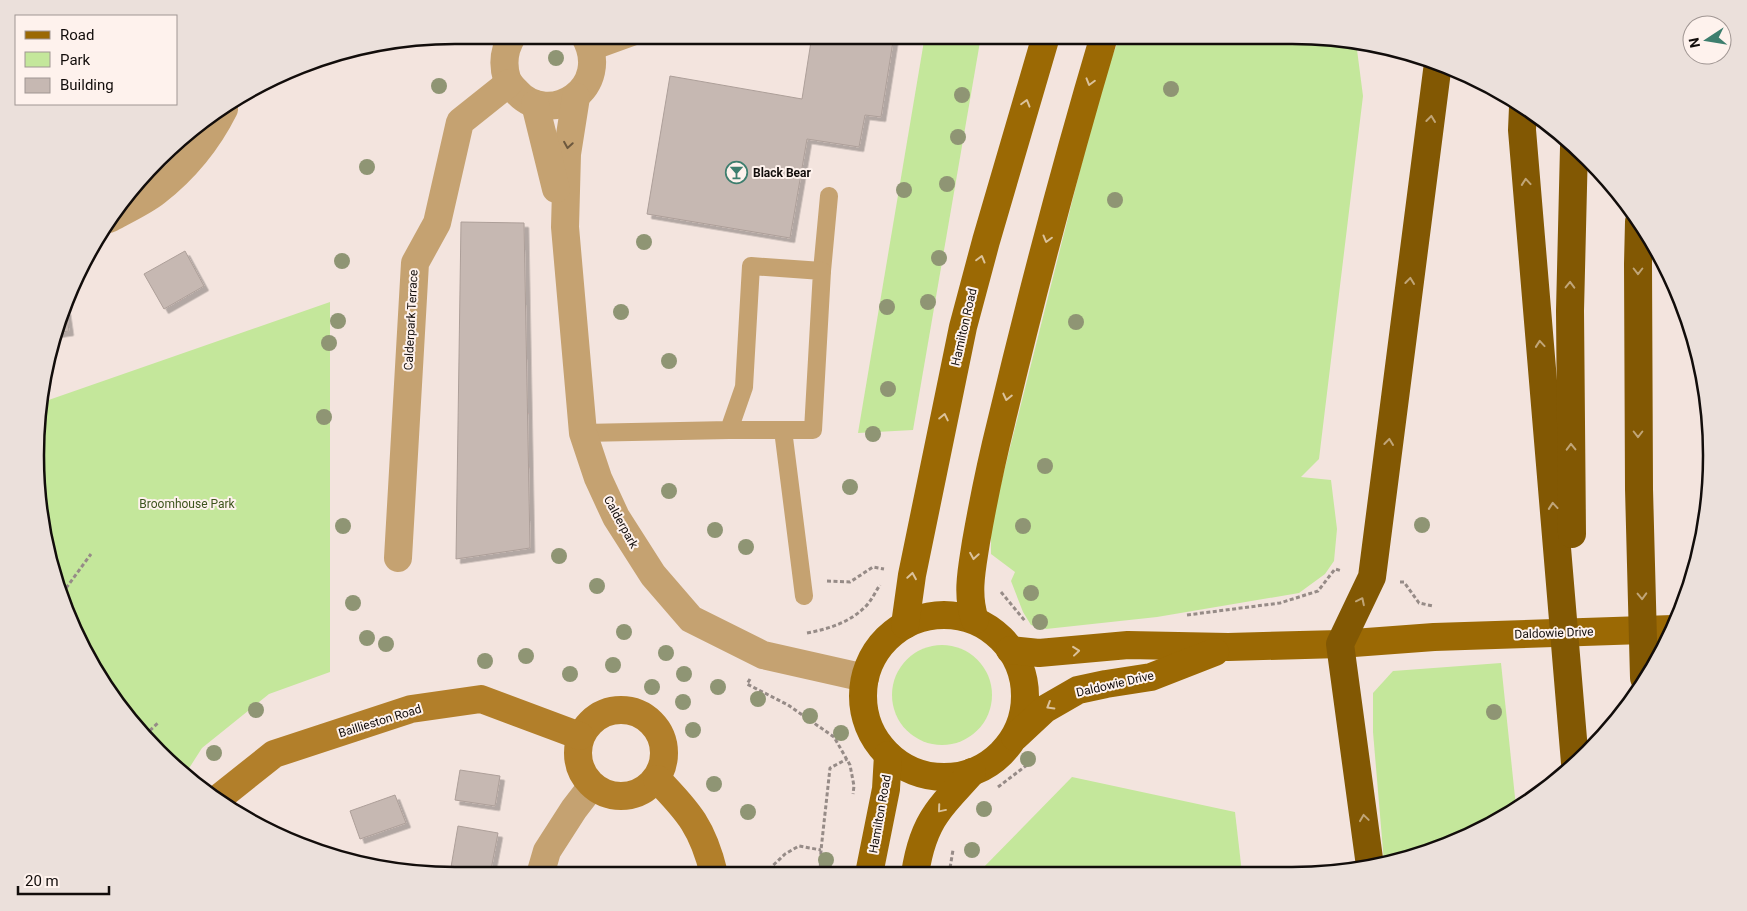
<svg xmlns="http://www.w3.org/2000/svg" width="1747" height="911" font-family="Roboto,sans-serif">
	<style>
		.green { fill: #c4e79b }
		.building { fill: #c6b8b2; stroke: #ad9f99; filter: url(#shadow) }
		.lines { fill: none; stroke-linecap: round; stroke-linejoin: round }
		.path { stroke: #968b87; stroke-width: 3; stroke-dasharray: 4 2.5; stroke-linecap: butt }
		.lane { stroke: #c5a271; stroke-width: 18 }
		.street { stroke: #c5a271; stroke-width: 28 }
		.secondary { stroke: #b27f2a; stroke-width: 28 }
		.primary { stroke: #9b6904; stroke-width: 28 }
		.highway { stroke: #825803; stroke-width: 28 }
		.tree { fill: #8f9574 }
		.oneway { stroke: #dbc29b }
		.oneway2 { stroke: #c0a578 }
		.oneway3 { stroke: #6c583e }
		.labels { text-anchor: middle; stroke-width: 4; stroke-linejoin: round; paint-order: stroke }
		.poi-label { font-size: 12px; font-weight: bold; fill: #120d0b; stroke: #fef2ed; text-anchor: start }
		.street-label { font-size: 12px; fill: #120d0b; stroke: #fef2ed }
		.park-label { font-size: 12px; fill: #3d541d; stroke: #fef2ed }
		.rim { fill: none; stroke: #120d0b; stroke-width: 2.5 }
	</style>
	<defs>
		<filter id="shadow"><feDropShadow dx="4.5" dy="4.5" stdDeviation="0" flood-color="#0004"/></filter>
	</defs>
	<rect width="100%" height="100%" fill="#f3e4de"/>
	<g class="green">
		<path d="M 925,35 L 981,36 L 913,430 L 858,433 Z"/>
		<path d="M 1120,36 L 1319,36 L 1356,42 L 1363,96 L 1319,459 L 1301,477 L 1331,480 L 1337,529 L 1334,561 L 1325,574 L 1299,593 L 1157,617 L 1046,629 L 1031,625 L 1023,612 L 1011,581 L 1015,572 L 991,554 L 991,523 L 1102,83 Z"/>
		<path d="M 330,302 L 330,672 L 269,694 L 202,748 L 186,773 L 158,753 L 78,641 L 39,510 L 36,428 L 40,403 Z"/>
		<circle cx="942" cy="695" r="50"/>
		<path d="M 1501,663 L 1516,807 L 1452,844 L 1384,862 L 1373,732 L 1373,693 L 1393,671 Z"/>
		<path d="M 1072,777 L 1235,812 L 1242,873 L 978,873 Z"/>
	</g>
	<g class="building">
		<path d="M 812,35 L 894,35 L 881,117 L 865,115 L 859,147 L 807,139 L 790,238 L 647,214 L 670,76 L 802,99 Z"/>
		<path d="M 461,222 L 524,223 L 530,548 L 456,559 Z"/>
		<path d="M 185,251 L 204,286 L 164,309 L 144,274 Z"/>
		<path d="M 66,310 L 69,331 L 55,333 Z"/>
		<path d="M 460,770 L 500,776 L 495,806 L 455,800 Z"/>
		<path d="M 395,795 L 406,823 L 360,839 L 350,811 Z"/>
		<path d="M 458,826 L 498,833 L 490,875 L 461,875 L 450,873 Z"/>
	</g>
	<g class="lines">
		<g class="path">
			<path d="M 827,581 L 850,582 L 873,567 L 884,569"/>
			<path d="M 1400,582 L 1404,582 L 1419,603 L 1433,606"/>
			<path d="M 1001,592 L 1025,621"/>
			<path d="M 64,594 L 64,591 L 91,554"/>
			<path d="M 1187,615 L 1280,603 L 1318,591 L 1335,569 L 1342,571"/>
			<path d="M 807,633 C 828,629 848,623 864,608 C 871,602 875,592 880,585"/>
			<path d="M 750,679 L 747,684 L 788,705 L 834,737 L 850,765 L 854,786 L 853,794"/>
			<path d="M 145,735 L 158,723"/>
			<path d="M 998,787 L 1027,765"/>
			<path d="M 764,874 L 785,854 L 799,846 L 821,850"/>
			<path d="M 820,874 L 821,850 L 830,768 L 847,759"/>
			<path d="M 949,874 L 953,850"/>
		</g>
		<g class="lane">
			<path d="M 591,52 L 638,35"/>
			<path d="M 822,271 L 829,196"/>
			<path d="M 783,430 L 804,596"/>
			<path d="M 583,433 L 729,430 L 744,387 L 751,266 L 822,271 L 813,430 L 729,430"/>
		</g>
		<g class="street">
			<path d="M 513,35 C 504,49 502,63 507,79 C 509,84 512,87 516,91 C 549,129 615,88 584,35"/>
			<path d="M 576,97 L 567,154 L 565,227 L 583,433 L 598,478 L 616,517 L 653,575 L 691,619 L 763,655 L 865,678"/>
			<path d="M 535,104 L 556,189"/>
			<path d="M 109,219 C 122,212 145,201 156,192 C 184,170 208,141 224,109"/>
			<path d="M 398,558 L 415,263 L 437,223 L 460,122 L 509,83"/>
			<path d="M 540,875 L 547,851 L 574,809 L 591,787"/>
		</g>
		<g class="secondary">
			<circle cx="621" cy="753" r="43"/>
			<path d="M 657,779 C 689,812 703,828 714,874"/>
			<path d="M 220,797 L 274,754 L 411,709 L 481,699 L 580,736"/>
		</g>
		<g class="primary">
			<circle cx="944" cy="696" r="81"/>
			<path d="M 975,620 C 966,594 972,568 976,542 C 983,502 991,463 1001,423 C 1032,293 1066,164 1104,36"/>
			<path d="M 905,625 L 912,575 L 963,327 L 986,241 L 1046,36"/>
			<path d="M 1010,650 L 1039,653 L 1128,645 L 1228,647 L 1340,644 L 1434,637 L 1673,629"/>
			<path d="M 1015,737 L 1045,709 L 1078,690 L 1106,684 L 1151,677 L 1215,652"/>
			<path d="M 869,874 L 886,789 L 888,755"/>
			<path d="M 915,874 C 918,854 924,831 936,814 C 946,799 960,786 972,772"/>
		</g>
		<g class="highway">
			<path d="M 1523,107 L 1522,130 L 1575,763"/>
			<path d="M 1639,222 L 1638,264 L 1639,489 L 1644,678"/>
			<path d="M 1572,534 L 1570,311 L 1574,147"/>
			<path d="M 1370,866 L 1340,644 L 1372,577 L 1438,63"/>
		</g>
	</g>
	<g class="tree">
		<circle cx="556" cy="58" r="8"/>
		<circle cx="439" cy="86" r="8"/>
		<circle cx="1171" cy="89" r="8"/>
		<circle cx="962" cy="95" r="8"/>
		<circle cx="958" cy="137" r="8"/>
		<circle cx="367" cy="167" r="8"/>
		<circle cx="947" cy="184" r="8"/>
		<circle cx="904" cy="190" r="8"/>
		<circle cx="1115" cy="200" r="8"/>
		<circle cx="644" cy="242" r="8"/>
		<circle cx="939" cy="258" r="8"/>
		<circle cx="342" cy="261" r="8"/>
		<circle cx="928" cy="302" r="8"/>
		<circle cx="887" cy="307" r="8"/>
		<circle cx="621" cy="312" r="8"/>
		<circle cx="338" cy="321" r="8"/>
		<circle cx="1076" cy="322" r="8"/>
		<circle cx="329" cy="343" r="8"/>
		<circle cx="669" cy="361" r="8"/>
		<circle cx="888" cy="389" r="8"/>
		<circle cx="324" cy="417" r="8"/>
		<circle cx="873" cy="434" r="8"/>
		<circle cx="1045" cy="466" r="8"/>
		<circle cx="850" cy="487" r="8"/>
		<circle cx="669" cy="491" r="8"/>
		<circle cx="1422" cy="525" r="8"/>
		<circle cx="343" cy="526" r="8"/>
		<circle cx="1023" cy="526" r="8"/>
		<circle cx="715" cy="530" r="8"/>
		<circle cx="746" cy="547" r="8"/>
		<circle cx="559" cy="556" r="8"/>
		<circle cx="597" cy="586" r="8"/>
		<circle cx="1031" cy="593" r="8"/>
		<circle cx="353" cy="603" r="8"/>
		<circle cx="1040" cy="622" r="8"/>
		<circle cx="624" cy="632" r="8"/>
		<circle cx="367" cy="638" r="8"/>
		<circle cx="386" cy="644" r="8"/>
		<circle cx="666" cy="653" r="8"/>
		<circle cx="526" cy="656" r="8"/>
		<circle cx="485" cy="661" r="8"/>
		<circle cx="613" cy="665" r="8"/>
		<circle cx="570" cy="674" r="8"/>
		<circle cx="684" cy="674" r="8"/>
		<circle cx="652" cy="687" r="8"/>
		<circle cx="718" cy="687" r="8"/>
		<circle cx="758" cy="699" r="8"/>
		<circle cx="683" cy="702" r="8"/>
		<circle cx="256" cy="710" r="8"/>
		<circle cx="1494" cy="712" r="8"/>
		<circle cx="810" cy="716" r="8"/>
		<circle cx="693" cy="730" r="8"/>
		<circle cx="841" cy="733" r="8"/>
		<circle cx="214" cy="753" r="8"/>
		<circle cx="1028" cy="759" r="8"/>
		<circle cx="714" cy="784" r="8"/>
		<circle cx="984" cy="809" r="8"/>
		<circle cx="748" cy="812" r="8"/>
		<circle cx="972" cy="850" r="8"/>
		<circle cx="826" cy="860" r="8"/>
	</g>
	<defs><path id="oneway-chevron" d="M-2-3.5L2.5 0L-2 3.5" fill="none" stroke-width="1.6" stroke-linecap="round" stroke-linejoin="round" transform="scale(1.25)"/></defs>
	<g class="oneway">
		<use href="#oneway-chevron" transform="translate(1090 82) rotate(106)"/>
		<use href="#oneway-chevron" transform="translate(1026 103) rotate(-74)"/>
		<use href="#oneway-chevron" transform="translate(1047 239) rotate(105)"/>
		<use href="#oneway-chevron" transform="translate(981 259) rotate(-75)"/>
		<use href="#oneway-chevron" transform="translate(1007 397) rotate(103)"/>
		<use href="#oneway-chevron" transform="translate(944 417) rotate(-78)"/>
		<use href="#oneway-chevron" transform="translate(974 556) rotate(99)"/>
		<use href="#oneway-chevron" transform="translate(912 576) rotate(-81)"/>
		<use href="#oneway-chevron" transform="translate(1076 651) rotate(-6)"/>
		<use href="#oneway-chevron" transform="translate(1050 706) rotate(149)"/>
		<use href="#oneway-chevron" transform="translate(941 809) rotate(130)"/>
	</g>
	<g class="oneway2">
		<use href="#oneway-chevron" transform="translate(1431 119) rotate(-83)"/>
		<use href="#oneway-chevron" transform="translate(1526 182) rotate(-95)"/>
		<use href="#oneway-chevron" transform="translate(1638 271) rotate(90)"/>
		<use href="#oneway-chevron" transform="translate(1410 281) rotate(-83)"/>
		<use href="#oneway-chevron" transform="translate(1570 285) rotate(-89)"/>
		<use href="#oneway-chevron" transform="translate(1540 344) rotate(-95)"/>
		<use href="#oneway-chevron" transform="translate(1638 434) rotate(90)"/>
		<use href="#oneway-chevron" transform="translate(1389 442) rotate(-83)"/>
		<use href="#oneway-chevron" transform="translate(1571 447) rotate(-91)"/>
		<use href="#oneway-chevron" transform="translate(1553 506) rotate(-95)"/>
		<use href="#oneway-chevron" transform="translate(1642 596) rotate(88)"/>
		<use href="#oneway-chevron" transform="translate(1361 601) rotate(-64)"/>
		<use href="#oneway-chevron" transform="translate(1364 818) rotate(-98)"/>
	</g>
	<use class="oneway3" href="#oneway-chevron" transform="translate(568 145) rotate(99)"/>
	<defs>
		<symbol id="bar-ring" viewBox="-11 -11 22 22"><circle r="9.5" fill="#fef2ed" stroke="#3d7e6e" stroke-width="1.5"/><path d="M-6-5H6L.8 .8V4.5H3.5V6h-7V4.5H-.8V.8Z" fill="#3d7e6e"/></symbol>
	</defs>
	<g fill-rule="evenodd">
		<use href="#bar-ring" x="724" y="160" width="25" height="25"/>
	</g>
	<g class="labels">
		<g class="poi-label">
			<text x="753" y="177">Black Bear</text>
		</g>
		<g class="street-label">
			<text transform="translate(411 320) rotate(-87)" y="4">Calderpark Terrace</text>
			<text transform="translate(964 327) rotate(-77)" y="4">Hamilton Road</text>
			<text transform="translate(621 522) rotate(61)" y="4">Calderpark</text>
			<text transform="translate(1554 633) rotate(-2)" y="4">Daldowie Drive</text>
			<text transform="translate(1115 684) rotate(-13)" y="4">Daldowie Drive</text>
			<text transform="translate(380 721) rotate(-17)" y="4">Baillieston Road</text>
			<text transform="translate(880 814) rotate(-80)" y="4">Hamilton Road</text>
		</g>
		<g class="park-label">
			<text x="187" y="508">Broomhouse Park</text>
		</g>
	</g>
	<path d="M0 0H1747V911H0ZM455 44H1292A411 411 0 0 1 1703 455V456A411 411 0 0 1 1292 867H455A411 411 0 0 1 44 456V455A411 411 0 0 1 455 44Z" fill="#ebe0db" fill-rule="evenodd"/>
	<path class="rim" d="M455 44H1292A411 411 0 0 1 1703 455V456A411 411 0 0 1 1292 867H455A411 411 0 0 1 44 456V455A411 411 0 0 1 455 44Z"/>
	<rect x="15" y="15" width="162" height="90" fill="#fef2ed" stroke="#a09693"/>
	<rect x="25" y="31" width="25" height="8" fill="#9b6904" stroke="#a09693"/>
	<text x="60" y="40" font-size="15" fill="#120d0b">Road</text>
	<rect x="25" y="52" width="25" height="15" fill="#c4e79b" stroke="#a09693"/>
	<text x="60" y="65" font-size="15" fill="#120d0b">Park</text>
	<rect x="25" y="78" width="25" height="15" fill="#c6b8b2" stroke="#a09693"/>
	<text x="60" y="90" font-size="15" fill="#120d0b">Building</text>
	<g transform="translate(1707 40) rotate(258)"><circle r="24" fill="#fef2ed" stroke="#a09693"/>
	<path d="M0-4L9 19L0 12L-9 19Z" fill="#3d7e6e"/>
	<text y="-8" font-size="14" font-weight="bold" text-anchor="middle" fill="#120d0b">N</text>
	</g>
	<path d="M18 886v8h91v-8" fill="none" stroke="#120d0b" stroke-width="2.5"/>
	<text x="25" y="886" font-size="15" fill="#120d0b" stroke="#fef2ed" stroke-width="4" paint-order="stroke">20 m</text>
</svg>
